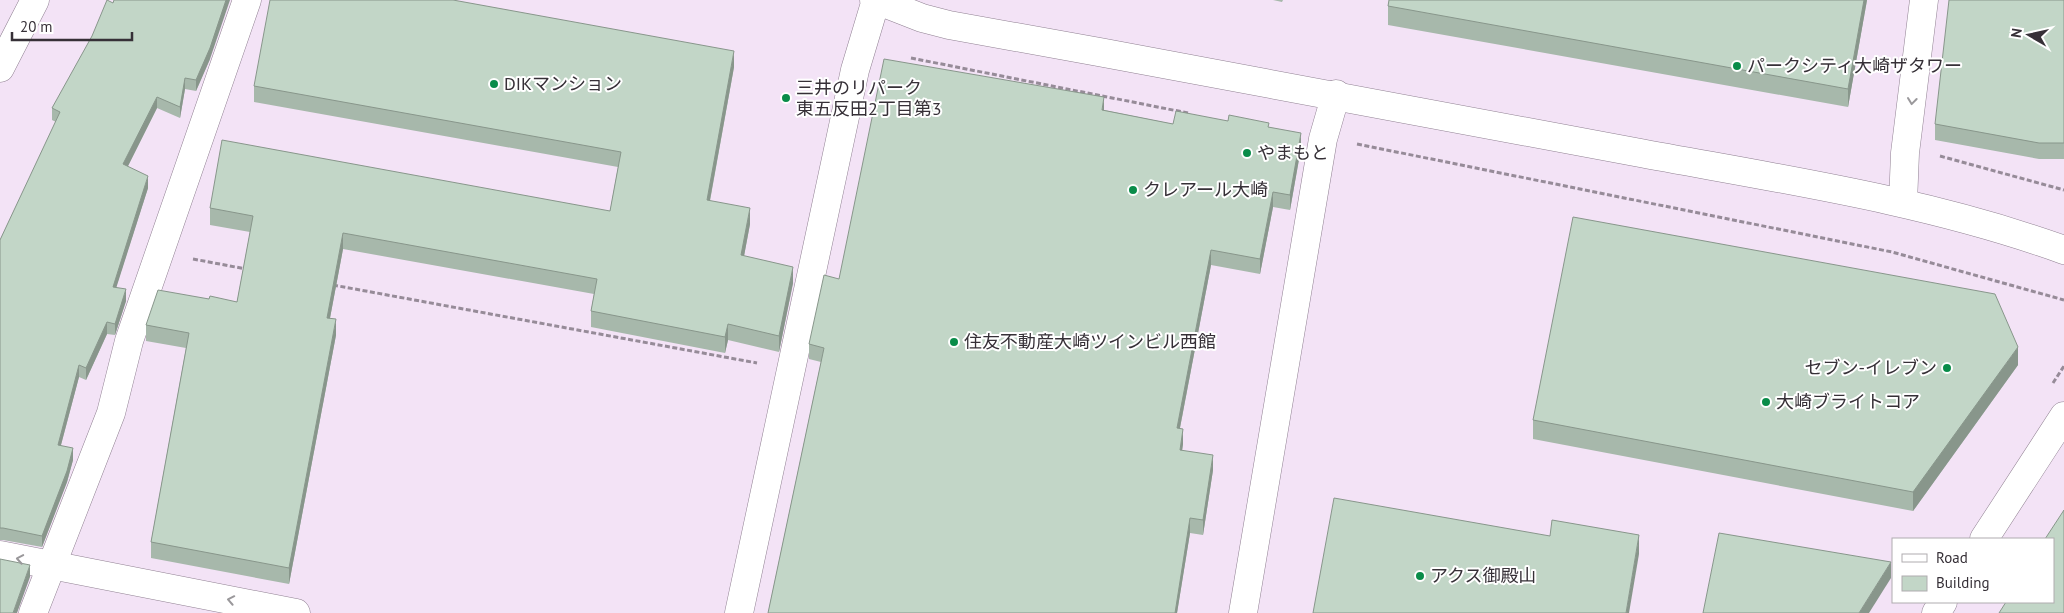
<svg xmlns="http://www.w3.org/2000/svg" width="2064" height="613" font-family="'PT Sans','Noto Sans JP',sans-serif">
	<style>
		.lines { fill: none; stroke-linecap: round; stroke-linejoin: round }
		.street-casing { stroke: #908192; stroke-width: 29 }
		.secondary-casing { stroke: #908192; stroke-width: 29 }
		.primary-casing { stroke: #908192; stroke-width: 29 }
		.path { stroke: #968b98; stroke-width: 3; stroke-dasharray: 5 2.5; stroke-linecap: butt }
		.street { stroke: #fff; stroke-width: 28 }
		.secondary { stroke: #fff; stroke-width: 28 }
		.primary { stroke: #fff; stroke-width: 28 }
		.wall { fill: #a7b8ab }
		.shaded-wall { fill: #88968b }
		.building { fill: #c2d6c7; stroke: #88968b }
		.oneway { stroke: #9a989b }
		.poi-dot { fill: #098c49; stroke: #fff; stroke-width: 2 }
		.labels { text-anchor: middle; stroke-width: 4; stroke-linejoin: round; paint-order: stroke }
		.poi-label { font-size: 18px; fill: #363037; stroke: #fff; text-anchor: start }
	</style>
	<rect width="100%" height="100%" fill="#f3e3f6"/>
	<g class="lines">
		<defs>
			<g id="street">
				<path d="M 1903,203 L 1905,153 L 1924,0"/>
				<path d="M 1984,539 L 2064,416"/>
				<path d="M 0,555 L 296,613"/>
				<path d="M 33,613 L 111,413 L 129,341 L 247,0"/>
				<path d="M 739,613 L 855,70 L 876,0 L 874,0"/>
				<path d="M 1243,613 L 1323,139 L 1336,94"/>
				<path d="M 1936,613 L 1943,602"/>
			</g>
			<path id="secondary" d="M 876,0 L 922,18 L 949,25 C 1178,66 1407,108 1635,152 C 1779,179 1926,200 2064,250"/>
			<path id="primary" d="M 0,68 L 35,0"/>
		</defs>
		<use href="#street" class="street-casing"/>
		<use href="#secondary" class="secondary-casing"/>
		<use href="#primary" class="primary-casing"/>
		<g class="path">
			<path d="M 911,58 L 1188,113"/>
			<path d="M 1357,144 L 1892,252 L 2064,300"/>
			<path d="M 1940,156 L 2064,190"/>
			<path d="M 193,259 L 246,269"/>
			<path d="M 333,285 L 757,363"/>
			<path d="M 2053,383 L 2064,366"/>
		</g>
		<use href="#street" class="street"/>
		<use href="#secondary" class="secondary"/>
		<use href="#primary" class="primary"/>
	</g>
	<g class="wall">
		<path d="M 1273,0 L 1283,0 L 1282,2 Z"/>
		<path d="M 1389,0 L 1867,0 L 1848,107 L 1388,25 L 1388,6 Z"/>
		<path d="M 2064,0 L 2064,159 L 2039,159 L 1935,140 L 1935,124 Z"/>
		<path d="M 210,59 L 196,91 L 185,89 L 180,118 L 157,108 L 128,166 L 148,188 L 116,287 L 126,301 L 115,335 L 107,334 L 86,380 L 79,377 L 61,445 L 73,460 L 67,482 L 42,547 L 3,540 L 0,540 L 0,240 L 56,122 L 52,120 L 52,108 Z"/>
		<path d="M 734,67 L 710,201 L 750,224 L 744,256 L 793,283 L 779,352 L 728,340 L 725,353 L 591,327 L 591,311 L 594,294 L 343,249 L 330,318 L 336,335 L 289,584 L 151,558 L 151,542 L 186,348 L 146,341 L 146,325 L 209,299 L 237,302 L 250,232 L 210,225 L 210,208 L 610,211 L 618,167 L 254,102 L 254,86 Z"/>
		<path d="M 1104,110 L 1173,124 L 1228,121 L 1269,127 L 1301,148 L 1290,210 L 1273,207 L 1260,274 L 1211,265 L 1180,428 L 1183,444 L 1182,450 L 1213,470 L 1203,535 L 1190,533 L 1177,613 L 768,613 L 821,362 L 809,359 L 809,344 L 839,279 Z"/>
		<path d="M 2018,365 L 1913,511 L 1533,439 L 1533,420 Z"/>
	</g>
	<g class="shaded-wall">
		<path d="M 226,0 L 230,0 L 210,59 L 196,91 L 196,80 Z"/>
		<path d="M 1864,0 L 1867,0 L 1848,107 L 1848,89 Z"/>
		<path d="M 734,51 L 734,67 L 707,216 L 707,200 Z"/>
		<path d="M 185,78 L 185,89 L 180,118 L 180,107 Z"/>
		<path d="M 157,97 L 157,108 L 123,176 L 123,164 Z"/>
		<path d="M 1104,97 L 1104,112 L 1102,110 Z"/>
		<path d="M 1301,133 L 1301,148 L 1290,210 L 1290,195 Z"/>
		<path d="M 148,176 L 148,188 L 113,298 L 113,287 Z"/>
		<path d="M 1273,192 L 1273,207 L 1260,274 L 1260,259 Z"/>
		<path d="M 750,208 L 750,224 L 741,272 L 741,255 Z"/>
		<path d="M 343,233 L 343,249 L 327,334 L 327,318 Z"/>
		<path d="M 1211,250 L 1211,265 L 1177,443 L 1177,428 Z"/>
		<path d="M 793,267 L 793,283 L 779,352 L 779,336 Z"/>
		<path d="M 126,289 L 126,301 L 115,335 L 115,324 Z"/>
		<path d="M 336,319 L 336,335 L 289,584 L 289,568 Z"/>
		<path d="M 107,322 L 107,334 L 86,380 L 86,368 Z"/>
		<path d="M 728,324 L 728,340 L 725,353 L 725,337 Z"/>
		<path d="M 2018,347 L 2018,365 L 1913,511 L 1913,492 Z"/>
		<path d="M 79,365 L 79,377 L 58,456 L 58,445 Z"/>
		<path d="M 1183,429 L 1183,444 L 1180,465 L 1180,450 Z"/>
		<path d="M 73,448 L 73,460 L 67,482 L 42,547 L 42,536 Z"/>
		<path d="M 1213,455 L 1213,470 L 1203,535 L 1203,520 Z"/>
		<path d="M 1190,518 L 1190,533 L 1177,613 L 1175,613 Z"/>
		<path d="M 1639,535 L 1639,554 L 1629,613 L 1626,613 Z"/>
		<path d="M 1891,562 L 1891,578 L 1869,613 L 1859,613 Z"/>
		<path d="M 30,565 L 30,577 L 17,613 L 13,613 Z"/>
	</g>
	<g class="building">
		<path d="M 107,0 L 113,3 L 114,0 L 226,0 L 210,48 L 196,80 L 185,78 L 180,107 L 157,97 L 123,164 L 148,176 L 113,287 L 126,289 L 115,324 L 107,322 L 86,368 L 79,365 L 58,445 L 73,448 L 67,471 L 42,536 L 3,528 L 0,528 L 0,240 L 60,112 L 52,108 L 92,36 Z"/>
		<path d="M 270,0 L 453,0 L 734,51 L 707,200 L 750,208 L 741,255 L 793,267 L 779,336 L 728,324 L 725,337 L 591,311 L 597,279 L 343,233 L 327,318 L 336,319 L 289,568 L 151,542 L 189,333 L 146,325 L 158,290 L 209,299 L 210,296 L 237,302 L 253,216 L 210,208 L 222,140 L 610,211 L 621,152 L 254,86 Z"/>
		<path d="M 1389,0 L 1864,0 L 1848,89 L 1388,6 Z"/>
		<path d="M 1949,0 L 2064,0 L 2064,143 L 2039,143 L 1935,124 Z"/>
		<path d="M 884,59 L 1104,97 L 1102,110 L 1173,124 L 1176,111 L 1228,121 L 1229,115 L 1269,123 L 1268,127 L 1301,133 L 1290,195 L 1273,192 L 1260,259 L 1211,250 L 1177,428 L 1183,429 L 1180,450 L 1213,455 L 1203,520 L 1190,518 L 1175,613 L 768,613 L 824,348 L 809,344 L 824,275 L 839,279 Z"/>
		<path d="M 1573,217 L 1995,294 L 2018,347 L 1913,492 L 1533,420 Z"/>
		<path d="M 1334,498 L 1550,536 L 1552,520 L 1639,535 L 1626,613 L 1313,613 Z"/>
		<path d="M 2064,510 L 2064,613 L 1999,613 L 2006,602 L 2053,602 L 2053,539 L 2045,539 Z"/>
		<path d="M 1719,533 L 1891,562 L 1859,613 L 1703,613 Z"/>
		<path d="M 0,559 L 30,565 L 13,613 L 0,613 Z"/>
	</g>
	<defs><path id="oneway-chevron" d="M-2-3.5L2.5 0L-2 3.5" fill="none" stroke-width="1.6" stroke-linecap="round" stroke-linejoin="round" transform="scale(1.25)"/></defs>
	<g class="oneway">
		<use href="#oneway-chevron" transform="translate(1912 101) rotate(97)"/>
		<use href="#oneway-chevron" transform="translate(20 559) rotate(-170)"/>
		<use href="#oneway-chevron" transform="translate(231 600) rotate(-169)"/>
	</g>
	<g class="poi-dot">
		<circle cx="1737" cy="66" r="5"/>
		<circle cx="494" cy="84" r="5"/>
		<circle cx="786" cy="98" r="5"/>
		<circle cx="1247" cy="153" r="5"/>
		<circle cx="1133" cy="190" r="5"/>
		<circle cx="954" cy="342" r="5"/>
		<circle cx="1947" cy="368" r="5"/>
		<circle cx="1766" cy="402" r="5"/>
		<circle cx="1420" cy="576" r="5"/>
	</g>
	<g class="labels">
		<g class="poi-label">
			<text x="1747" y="72">パークシティ大崎ザタワー</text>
			<text x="504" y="90">DIKマンション</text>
			<text x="796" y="94">三井のリパーク<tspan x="796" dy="21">東五反田2丁目第3</tspan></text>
			<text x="1257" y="159">やまもと</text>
			<text x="1143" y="196">クレアール大崎</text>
			<text x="964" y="348">住友不動産大崎ツインビル西館</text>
			<text x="1937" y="374" text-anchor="end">セブン-イレブン</text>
			<text x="1776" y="408">大崎ブライトコア</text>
			<text x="1430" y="582">アクス御殿山</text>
		</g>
	</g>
	<rect x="1892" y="538" width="162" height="65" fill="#ffffff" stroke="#afacaf"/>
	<rect x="1902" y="554" width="25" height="8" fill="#ffffff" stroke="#afacaf"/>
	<text x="1936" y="563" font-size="15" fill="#363037">Road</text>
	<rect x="1902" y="576" width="25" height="15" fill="#c2d6c7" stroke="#afacaf"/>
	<text x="1936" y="588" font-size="15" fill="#363037">Building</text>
	<g transform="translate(2029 35) rotate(279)" stroke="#ffffff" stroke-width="4" paint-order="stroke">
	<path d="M0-4L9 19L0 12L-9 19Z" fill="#363037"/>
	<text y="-8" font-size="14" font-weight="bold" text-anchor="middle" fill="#363037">N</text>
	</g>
	<path d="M12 32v8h120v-8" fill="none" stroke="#363037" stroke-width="2.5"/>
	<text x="20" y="32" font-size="15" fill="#363037" stroke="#ffffff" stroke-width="4" paint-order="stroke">20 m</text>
</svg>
